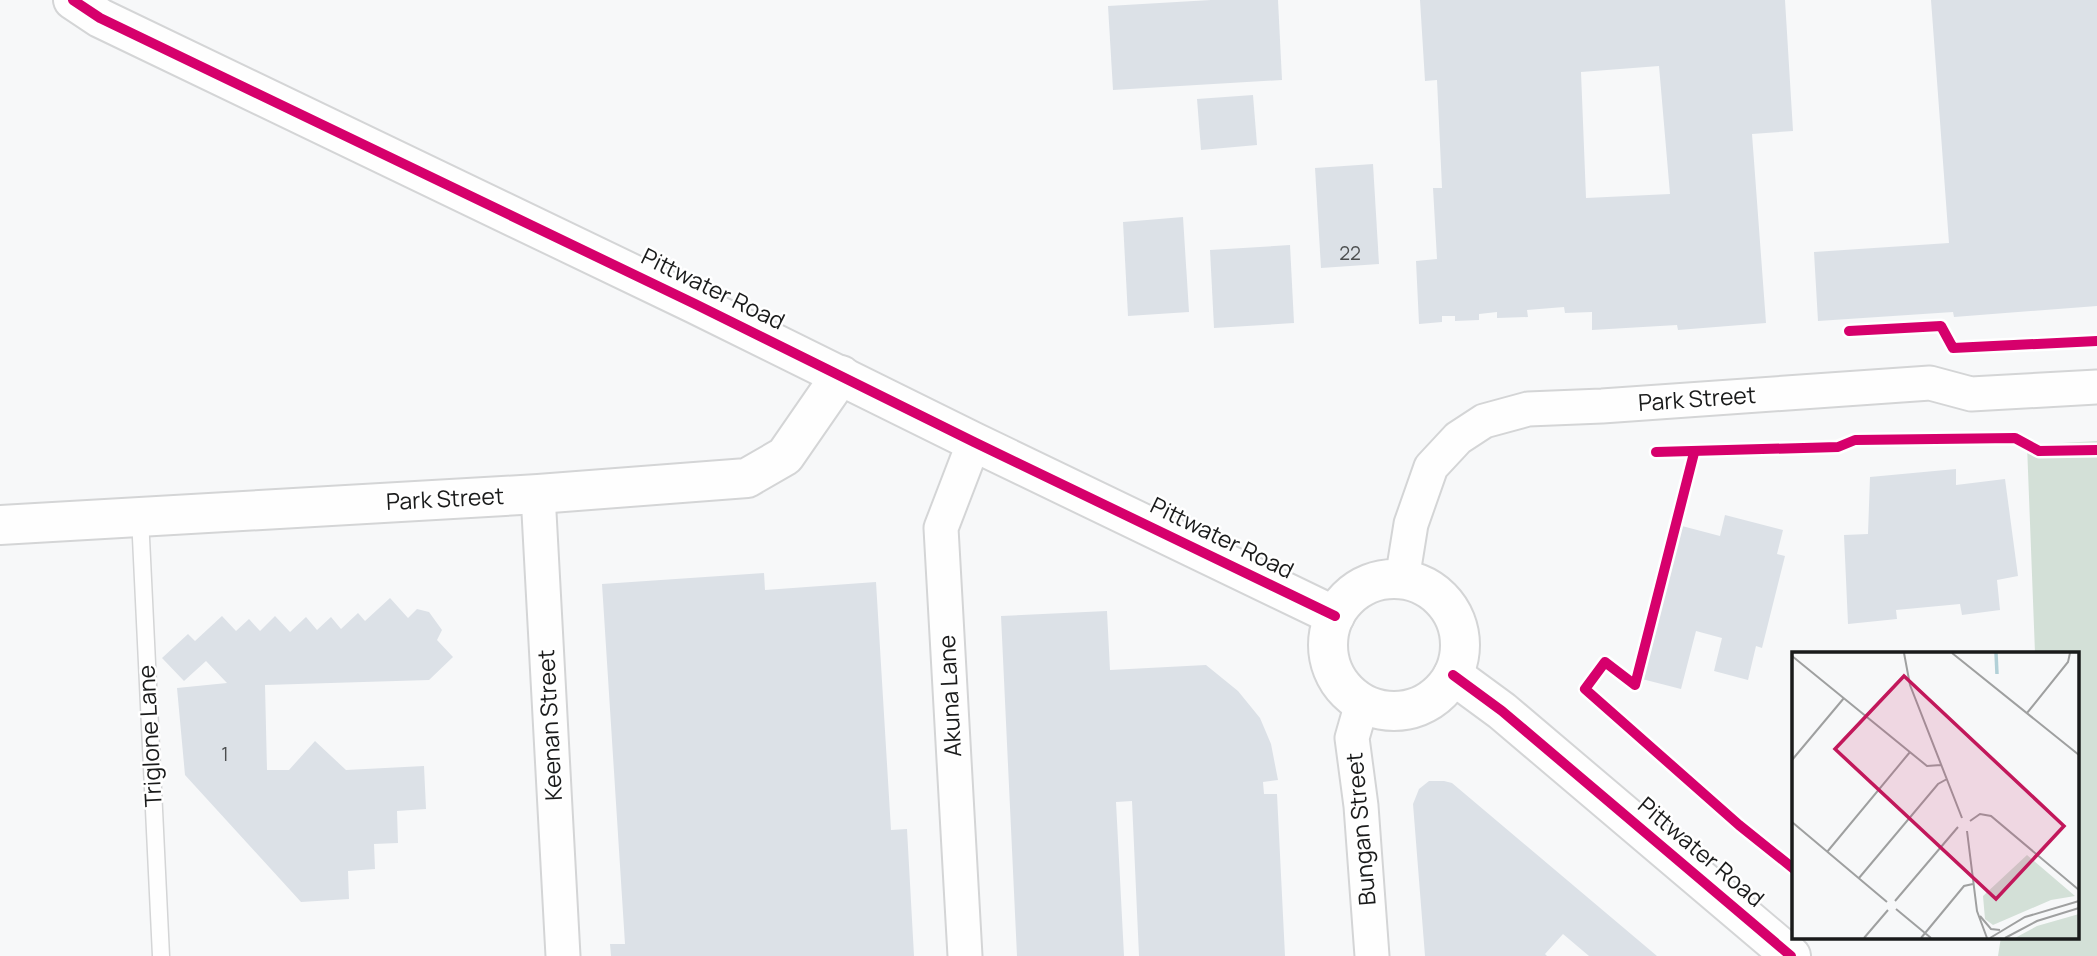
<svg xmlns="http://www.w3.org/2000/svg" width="2097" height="956" font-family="Manrope,sans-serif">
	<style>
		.green { fill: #d3e0d7 }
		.building { fill: #dce1e7; fill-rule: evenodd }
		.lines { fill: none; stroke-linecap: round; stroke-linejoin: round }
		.lane-casing { stroke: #d4d5d6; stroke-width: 19 }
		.street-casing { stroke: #d4d5d6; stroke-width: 37 }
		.secondary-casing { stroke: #d4d5d6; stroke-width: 42 }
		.lane { stroke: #fefefe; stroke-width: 16 }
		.street { stroke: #fefefe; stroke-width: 33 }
		.secondary { stroke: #fefefe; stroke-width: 38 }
		.cycleway-casing { stroke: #fff; stroke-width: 15 }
		.cycleway { stroke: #d6006c; stroke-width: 10 }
		.labels { text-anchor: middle; stroke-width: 5; stroke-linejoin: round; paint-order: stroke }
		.number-label { font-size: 19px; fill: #4c4e4f }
		.street-label { font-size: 23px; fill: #1a1b1b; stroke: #fff }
		.inset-river { fill: none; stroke: #b2d0d7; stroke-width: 3.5 }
		.inset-road { fill: none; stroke: #9fa0a0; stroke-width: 2 }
		.view { fill: #c2185b; fill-opacity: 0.15; stroke: #c2185b; stroke-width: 3.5 }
		.inset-edge { fill: none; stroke: #1a1b1b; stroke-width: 3.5 }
	</style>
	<rect width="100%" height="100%" fill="#f7f8f9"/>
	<path class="green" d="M 2097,441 L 2097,956 L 1998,956 L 2001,937 L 2078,937 L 2078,653 L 2035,653 L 2027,445 Z"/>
	<g class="building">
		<path d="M 1211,0 L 1278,0 L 1282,80 L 1113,90 L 1108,6 Z"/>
		<path d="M 1420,0 L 1785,0 L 1793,131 L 1752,134 L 1766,323 L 1678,330 L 1677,325 L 1592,330 L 1592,312 L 1565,313 L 1564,307 L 1527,310 L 1528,317 L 1497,318 L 1497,312 L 1479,314 L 1479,320 L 1455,321 L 1455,316 L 1442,316 L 1442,322 L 1419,324 L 1416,261 L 1437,259 L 1433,188 L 1442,188 L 1437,80 L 1425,81 ZM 1659,66 L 1670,194 L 1586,198 L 1581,72 Z"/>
		<path d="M 1931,0 L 2097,0 L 2097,306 L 1954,317 L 1953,312 L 1818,321 L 1814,252 L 1949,243 Z"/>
		<path d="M 1253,95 L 1257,145 L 1201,150 L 1197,99 Z"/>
		<path d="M 1373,164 L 1379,264 L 1321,268 L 1315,168 Z"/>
		<path d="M 1183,217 L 1189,312 L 1128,316 L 1123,222 Z"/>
		<path d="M 1290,245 L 1294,323 L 1214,328 L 1210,250 Z"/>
		<path d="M 1956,469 L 1956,485 L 2005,479 L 2018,576 L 1997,580 L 2000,610 L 1962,615 L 1960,604 L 1896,610 L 1897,619 L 1848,624 L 1844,535 L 1868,534 L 1870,477 Z"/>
		<path d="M 1725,515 L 1783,530 L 1777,554 L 1785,556 L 1762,648 L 1756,646 L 1748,680 L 1714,671 L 1722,638 L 1696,631 L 1681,689 L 1642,679 L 1682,526 L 1720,536 Z"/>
		<path d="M 764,573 L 765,590 L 876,582 L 891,830 L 907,829 L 914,956 L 611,956 L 610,944 L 625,944 L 602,584 Z"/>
		<path d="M 390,598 L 408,618 L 417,609 L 429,612 L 442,630 L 437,640 L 453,657 L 429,680 L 265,685 L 267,770 L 289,770 L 315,741 L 346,770 L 424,766 L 426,809 L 397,811 L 398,843 L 374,844 L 375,869 L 348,871 L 349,899 L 301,902 L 185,775 L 177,688 L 227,683 L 206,661 L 184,681 L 162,658 L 188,634 L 195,641 L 222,616 L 236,631 L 249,619 L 260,631 L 275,616 L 290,632 L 306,617 L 317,630 L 331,617 L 341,629 L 358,613 L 365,621 Z"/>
		<path d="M 1107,611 L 1110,670 L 1206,665 L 1238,691 L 1260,718 L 1271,744 L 1278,780 L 1263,782 L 1264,794 L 1277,794 L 1285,956 L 1139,956 L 1132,801 L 1116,802 L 1124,956 L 1017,956 L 1001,616 Z"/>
		<path d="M 1429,781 L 1444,781 L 1452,783 L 1657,956 L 1589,956 L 1563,934 L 1545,954 L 1547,956 L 1425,956 L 1413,804 L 1419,789 Z"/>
	</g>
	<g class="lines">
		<defs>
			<path id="lane" d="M 140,517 L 161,956"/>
			<g id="street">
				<path d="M 538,494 L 563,956"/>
				<path d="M 1402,580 L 1411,524 L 1431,467 L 1458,438 L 1484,421 L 1528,409 L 1602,406 L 1930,383 L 1971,394 L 2097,387"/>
				<path d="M 1362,703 L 1352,738 L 1361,806 L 1372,956"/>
				<path d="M 965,956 L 941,528 L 974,442"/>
			</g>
			<g id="secondary">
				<path d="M 73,0 L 100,18 L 695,304 L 974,442 L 1335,616"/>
				<path d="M 0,525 L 538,494 L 747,478 L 785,456 L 841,375"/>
				<circle cx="1394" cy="645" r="66"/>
				<path d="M 1453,675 L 1502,711 L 1791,956"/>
			</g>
		</defs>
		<use href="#lane" class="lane-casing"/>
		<use href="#street" class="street-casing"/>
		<use href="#secondary" class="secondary-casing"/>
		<use href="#lane" class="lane"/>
		<use href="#street" class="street"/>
		<use href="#secondary" class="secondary"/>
		<defs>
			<g id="cycleway">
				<path d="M 73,0 L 100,18 L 695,304 L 974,442 L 1335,616"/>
				<path d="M 1849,331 L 1941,326 L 1953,348 L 2097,341"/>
				<path d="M 1656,452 L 1838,447 L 1855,440 L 2015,438 L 2039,451 L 2097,450"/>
				<path d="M 1694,453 L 1635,685 L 1605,662 L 1585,689 L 1739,825 L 1794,869"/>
				<path d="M 1453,675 L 1502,711 L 1791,956"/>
			</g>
		</defs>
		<use href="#cycleway" class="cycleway-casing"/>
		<use href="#cycleway" class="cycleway"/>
	</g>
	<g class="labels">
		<g class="number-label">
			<text x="1350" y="260">22</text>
			<text x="225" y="761">1</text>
		</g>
		<g class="street-label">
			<text transform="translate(713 289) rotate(26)" y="8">Pittwater Road</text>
			<text transform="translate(1697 399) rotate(-4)" y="8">Park Street</text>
			<text transform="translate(445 499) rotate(-3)" y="8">Park Street</text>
			<text transform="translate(1222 538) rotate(26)" y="8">Pittwater Road</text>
			<text transform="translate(950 696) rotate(-93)" y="8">Akuna Lane</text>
			<text transform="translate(550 725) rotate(-93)" y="8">Keenan Street</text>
			<text transform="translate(150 736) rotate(-93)" y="8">Triglone Lane</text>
			<text transform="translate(1361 829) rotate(-95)" y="8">Bungan Street</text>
			<text transform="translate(1701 852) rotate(40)" y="8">Pittwater Road</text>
		</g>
	</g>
	<g transform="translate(1792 652)">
		<rect width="287" height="287" fill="#f7f8f9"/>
		<path d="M 235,203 L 283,244 L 259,248 L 201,273 L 193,267 L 191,244 ZM 287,262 L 287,286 L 223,286 L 245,274 Z" fill="#d3e0d7"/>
		<path class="inset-river" d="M 204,1 L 205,22"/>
		<path class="inset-road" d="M 112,1 L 118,33 L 170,166M 160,1 L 287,103M 0,4 L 135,114 L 149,113M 235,61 L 276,10 L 278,1M 0,108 L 52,46M 178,169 L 188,162 L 199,164 L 287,238M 0,170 L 95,250M 175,179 L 185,259 L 195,286M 35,200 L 118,100M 67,226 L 146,132 L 155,127M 103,249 L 166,175M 104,257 L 139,286M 188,264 L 199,277 L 208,278M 72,286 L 96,258M 129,286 L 172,234 L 181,232M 198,286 L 233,265 L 287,249M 213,286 L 245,269 L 287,256"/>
		<path class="view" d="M 112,24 L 272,174 L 204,247 L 43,97 Z"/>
		<rect width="287" height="287" class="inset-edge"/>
	</g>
</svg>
